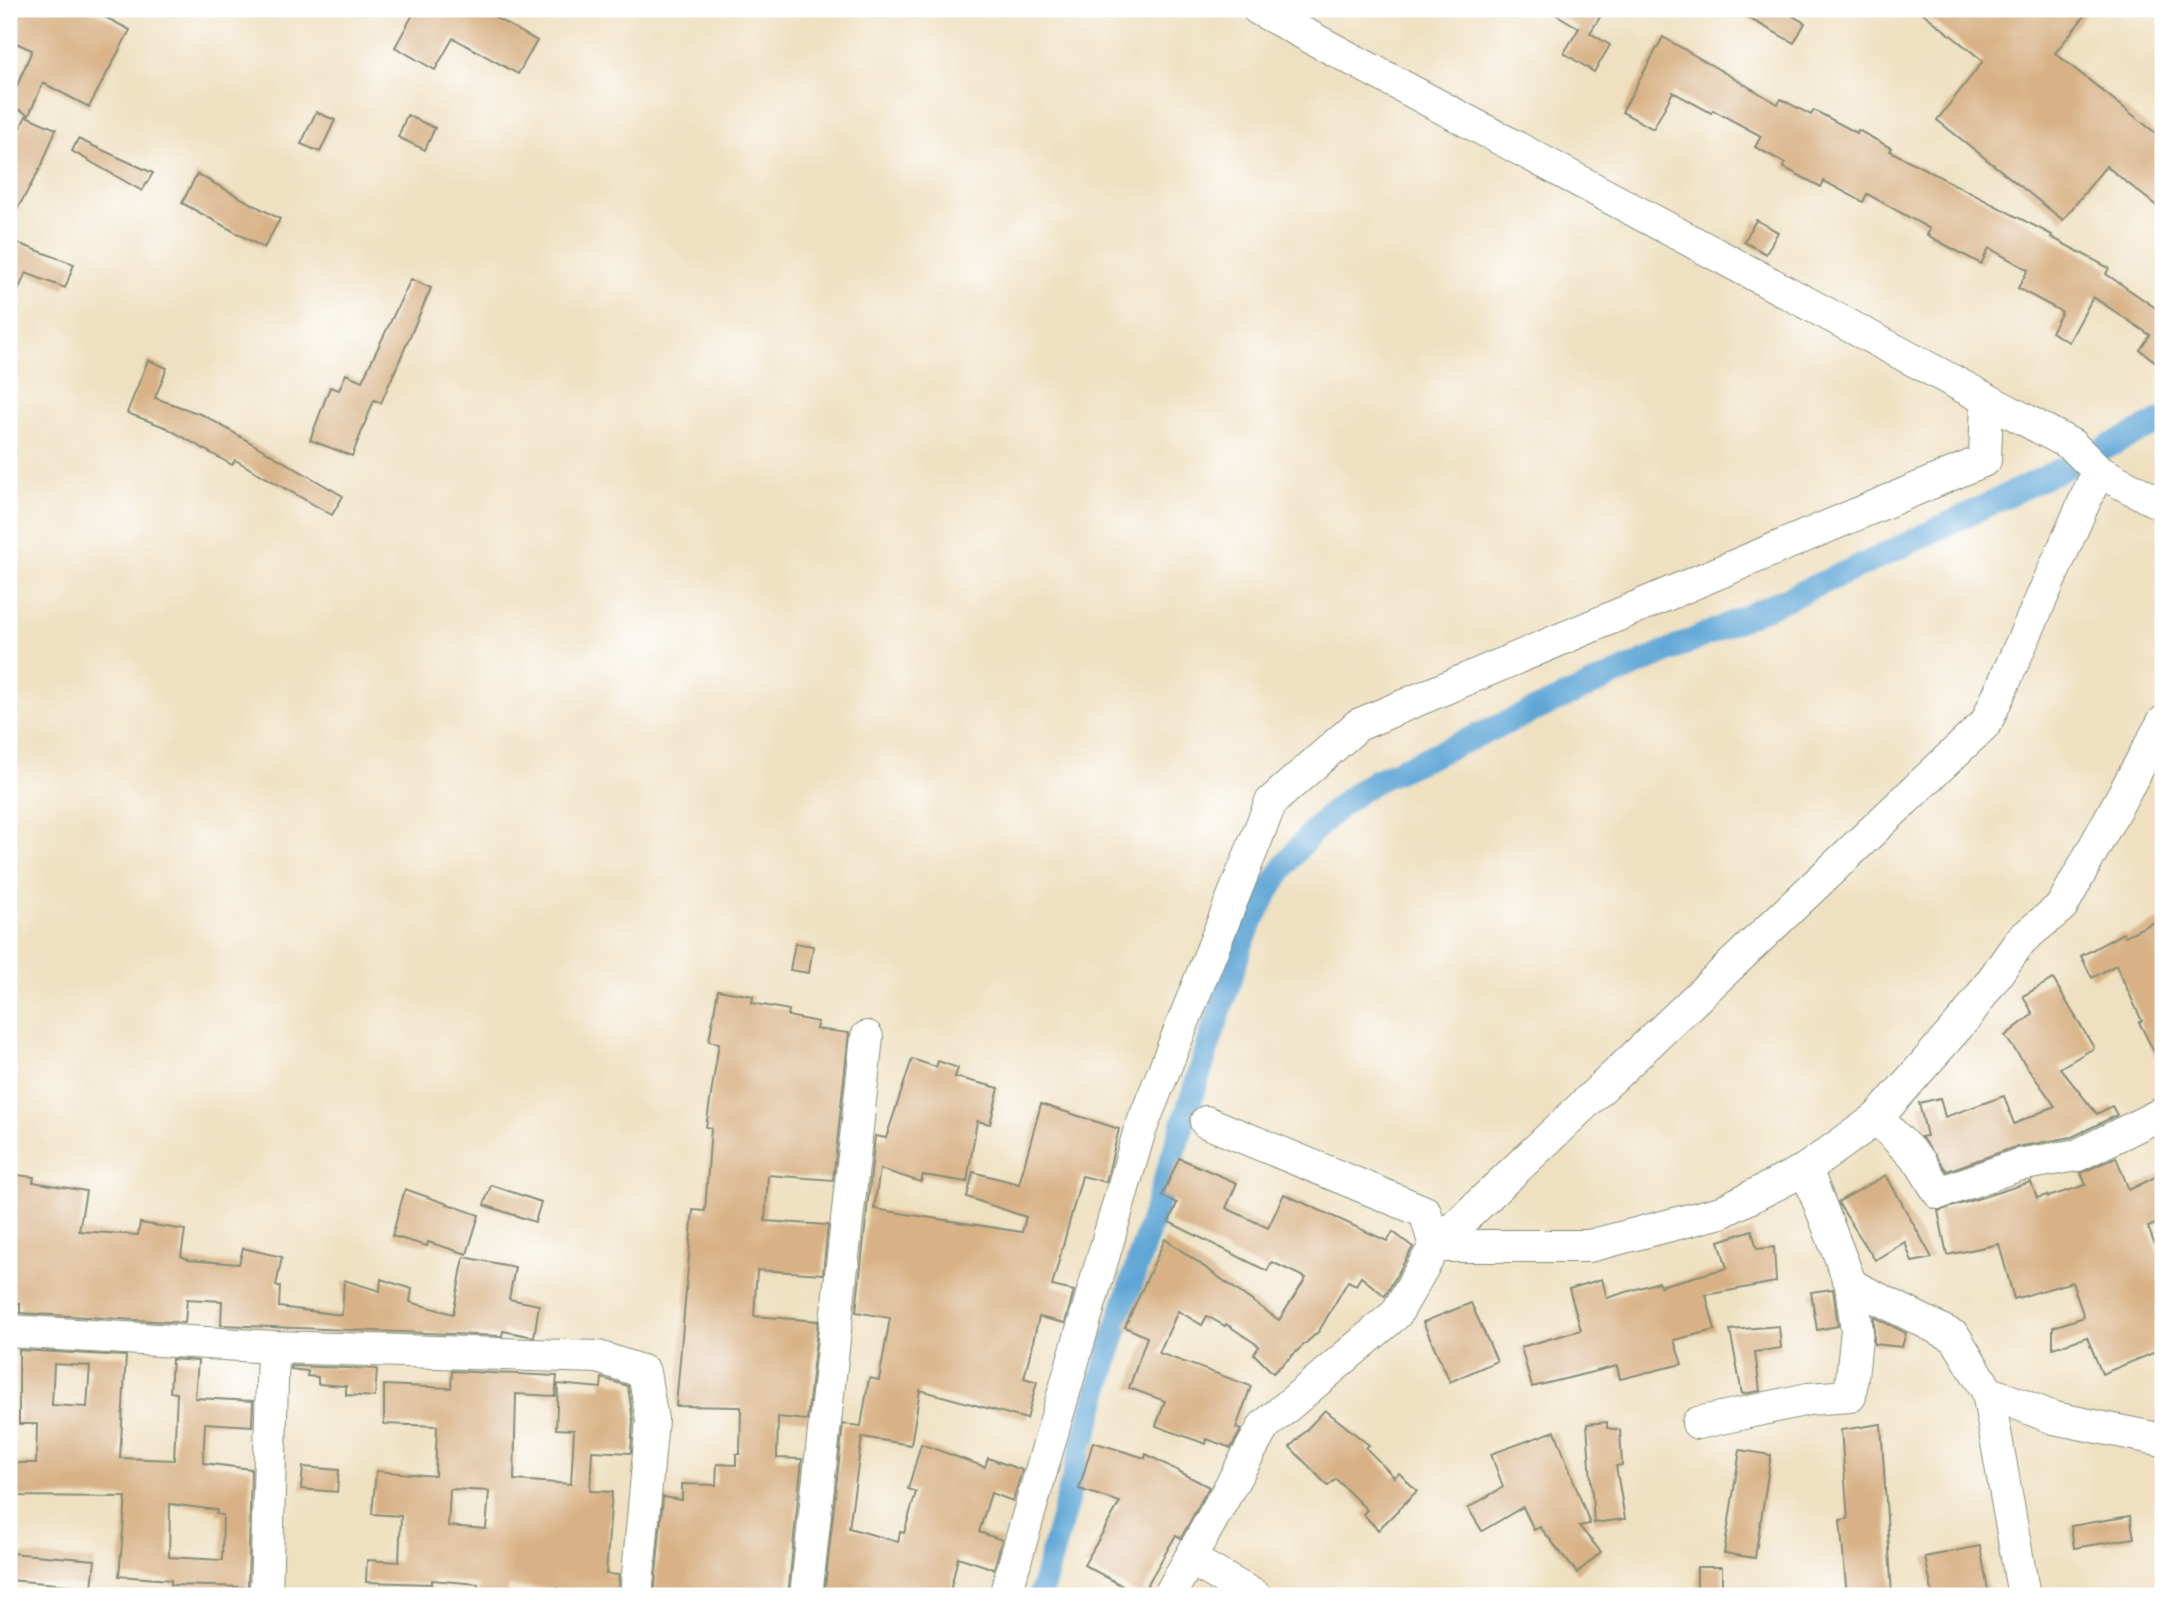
<svg xmlns="http://www.w3.org/2000/svg" width="2172" height="1605" font-family="'Playpen Sans',sans-serif">
	<style>
		.lines { fill: none; stroke-linecap: round; stroke-linejoin: round }
		.canal { stroke: #5fa6d5; stroke-width: 24 }
		.building { fill: #d8b286; fill-rule: evenodd }
		.minor-casing { stroke: #868e7a; stroke-width: 34 }
		.minor { stroke: #fff; stroke-width: 32 }
	</style>
	<rect width="100%" height="100%" fill="#fff"/>
	<filter id="ink" filterUnits="userSpaceOnUse"><feTurbulence type="fractalNoise" baseFrequency=".0143" numOctaves="2"/><feDisplacementMap in="SourceGraphic" scale="14" xChannelSelector="R" yChannelSelector="G"/><feConvolveMatrix kernelMatrix="1 2 1 2 8 2 1 2 1" color-interpolation-filters="sRGB"/></filter>
	<filter id="wash" filterUnits="userSpaceOnUse"><feTurbulence type="fractalNoise" baseFrequency=".00686" numOctaves="4" result="noise"/><feDisplacementMap in="SourceGraphic" scale="28" xChannelSelector="R" yChannelSelector="G"/><feGaussianBlur stdDeviation="1.57" result="paint"/><feColorMatrix in="noise" values="0 0 0 0 0 0 0 0 0 0 0 0 0 0 0 0 0 1.4 0 .05"/><feComposite in="paint" operator="in"/></filter>
	<g filter="url(#wash)">
		<rect width="100%" height="100%" fill="#eee0c0"/>
		<g class="lines">
			<path class="canal" d="M 1040,1596 L 1110,1349 L 1241,945 C 1271,876 1311,821 1375,781 L 1865,564 L 2163,420"/>
		</g>
		<g id="blocks">
			<g class="building">
				<path d="M 12,9 L 90,9 L 130,30 L 89,107 L 43,83 L 29,115 L 9,105 L 32,50 L 9,40 L 9,17 Z"/>
				<path d="M 416,9 L 480,9 L 537,41 L 518,74 L 453,38 L 435,70 L 395,47 Z"/>
				<path d="M 1547,9 L 1605,9 L 1590,33 L 1610,45 L 1594,72 L 1564,53 L 1579,28 Z"/>
				<path d="M 1732,9 L 1780,9 L 1805,23 L 1794,43 Z"/>
				<path d="M 1918,9 L 2090,9 L 2055,53 L 2163,139 L 2163,211 L 2106,166 L 2063,220 L 1937,120 L 1983,61 Z"/>
				<path d="M 1663,37 L 1778,104 L 1781,99 L 1811,115 L 1814,110 L 1857,133 L 1858,130 L 1891,148 L 1890,151 L 2052,235 L 2051,237 L 2109,268 L 2106,274 L 2163,313 L 2163,367 L 2140,350 L 2150,335 L 2093,297 L 2069,342 L 2051,332 L 2062,312 L 2018,288 L 2028,270 L 1989,248 L 1981,264 L 1927,235 L 1930,229 L 1867,194 L 1863,202 L 1824,181 L 1821,187 L 1783,167 L 1785,163 L 1755,147 L 1761,136 L 1713,110 L 1711,113 L 1673,92 L 1653,129 L 1622,112 Z"/>
				<path d="M 316,112 L 335,120 L 320,152 L 301,144 Z"/>
				<path d="M 407,115 L 435,128 L 425,150 L 398,137 Z"/>
				<path d="M 26,116 L 56,129 L 42,165 L 9,224 L 9,151 Z"/>
				<path d="M 78,139 L 153,173 L 142,191 L 72,151 Z"/>
				<path d="M 197,174 L 280,219 L 264,248 L 182,203 Z"/>
				<path d="M 1756,220 L 1778,232 L 1766,254 L 1744,242 Z"/>
				<path d="M 9,240 L 74,264 L 65,288 L 26,273 L 9,310 Z"/>
				<path d="M 411,279 L 431,288 L 381,403 L 374,400 L 352,456 L 310,440 L 330,387 L 339,390 L 346,374 L 362,381 Z"/>
				<path d="M 148,360 L 167,368 L 155,398 L 203,415 L 343,496 L 332,515 L 235,460 L 232,465 L 165,427 L 127,413 Z"/>
				<path d="M 2163,918 L 2163,1070 L 2139,1022 L 2142,1021 L 2116,965 L 2092,978 L 2081,956 L 2123,933 L 2125,936 Z"/>
				<path d="M 795,943 L 813,946 L 809,973 L 790,970 Z"/>
				<path d="M 2053,979 L 2094,1048 L 2060,1068 L 2097,1114 L 2112,1106 L 2117,1115 L 2072,1137 L 2012,1148 L 1947,1171 L 1921,1137 L 1927,1136 L 1919,1103 L 1940,1098 L 1945,1117 L 2004,1096 L 2014,1124 L 2055,1106 L 2005,1036 L 2033,1014 L 2023,996 Z"/>
				<path d="M 718,990 L 753,996 L 752,1003 L 789,1010 L 788,1016 L 818,1022 L 816,1029 L 849,1033 L 833,1180 L 768,1175 L 765,1221 L 828,1225 L 823,1274 L 757,1270 L 754,1316 L 818,1321 L 807,1420 L 778,1417 L 777,1458 L 802,1459 L 788,1596 L 654,1596 L 663,1497 L 682,1500 L 682,1484 L 716,1485 L 717,1464 L 736,1465 L 736,1454 L 740,1454 L 741,1407 L 676,1406 L 693,1210 L 705,1211 L 711,1128 L 706,1127 L 719,1043 L 709,1041 Z"/>
				<path d="M 912,1059 L 936,1067 L 938,1061 L 958,1068 L 955,1077 L 999,1088 L 990,1124 L 977,1121 L 967,1182 L 923,1175 L 921,1182 L 880,1169 L 874,1209 L 1022,1232 L 1026,1217 L 967,1197 L 973,1172 L 1019,1184 L 1041,1104 L 1119,1129 L 1106,1182 L 1082,1176 L 1052,1286 L 1074,1291 L 1065,1323 L 1039,1317 L 1024,1378 L 1037,1382 L 1027,1419 L 920,1390 L 911,1445 L 862,1437 L 849,1528 L 898,1542 L 900,1532 L 904,1533 L 916,1492 L 908,1489 L 921,1444 L 985,1467 L 988,1458 L 1022,1470 L 1013,1501 L 991,1493 L 979,1532 L 1002,1540 L 994,1569 L 958,1557 L 949,1596 L 824,1596 L 843,1424 L 861,1426 L 869,1378 L 879,1380 L 890,1318 L 856,1312 L 875,1136 L 886,1138 Z"/>
				<path d="M 2116,1157 L 2129,1190 L 2163,1173 L 2163,1221 L 2148,1227 L 2163,1266 L 2163,1349 L 2102,1374 L 2087,1337 L 2053,1348 L 2053,1327 L 2084,1317 L 2072,1282 L 2014,1299 L 1999,1244 L 1947,1255 L 1938,1211 L 2031,1182 L 2037,1198 L 2047,1195 L 2048,1197 L 2086,1185 L 2081,1173 Z"/>
				<path d="M 1179,1158 L 1237,1183 L 1226,1208 L 1268,1228 L 1284,1194 L 1387,1241 L 1393,1232 L 1413,1247 L 1385,1296 L 1361,1277 L 1356,1285 L 1348,1281 L 1319,1331 L 1273,1373 L 1254,1354 L 1259,1346 L 1226,1324 L 1225,1326 L 1207,1316 L 1202,1325 L 1178,1311 L 1159,1353 L 1251,1386 L 1236,1428 L 1241,1430 L 1231,1448 L 1207,1439 L 1206,1444 L 1156,1426 L 1165,1401 L 1129,1388 L 1147,1337 L 1125,1327 L 1165,1239 L 1279,1320 L 1306,1278 L 1272,1262 L 1267,1271 L 1169,1222 L 1177,1203 L 1162,1196 Z"/>
				<path d="M 9,1174 L 34,1177 L 33,1182 L 86,1191 L 79,1231 L 138,1235 L 140,1223 L 185,1230 L 181,1256 L 189,1260 L 239,1264 L 243,1248 L 282,1257 L 276,1286 L 280,1286 L 279,1307 L 342,1315 L 344,1280 L 380,1291 L 381,1279 L 412,1289 L 410,1302 L 453,1314 L 464,1257 L 515,1267 L 509,1299 L 539,1305 L 534,1337 L 503,1331 L 502,1336 L 221,1325 L 222,1301 L 187,1299 L 185,1323 L 20,1313 L 20,1303 L 10,1303 L 9,1295 Z"/>
				<path d="M 1886,1175 L 1919,1234 L 1932,1258 L 1912,1262 L 1905,1242 L 1875,1260 L 1840,1206 L 1838,1202 Z"/>
				<path d="M 491,1185 L 541,1202 L 535,1222 L 484,1205 Z"/>
				<path d="M 405,1189 L 479,1215 L 467,1254 L 428,1242 L 427,1246 L 392,1236 Z"/>
				<path d="M 1752,1230 L 1757,1249 L 1774,1247 L 1776,1282 L 1706,1295 L 1715,1330 L 1674,1340 L 1682,1364 L 1620,1379 L 1617,1366 L 1532,1387 L 1521,1347 L 1581,1330 L 1569,1289 L 1602,1279 L 1607,1298 L 1659,1282 L 1660,1286 L 1727,1268 L 1719,1241 Z"/>
				<path d="M 1833,1289 L 1838,1326 L 1817,1330 L 1811,1292 Z"/>
				<path d="M 1471,1303 L 1497,1361 L 1450,1382 L 1423,1322 Z"/>
				<path d="M 1874,1317 L 1906,1333 L 1902,1347 L 1874,1344 Z"/>
				<path d="M 1779,1326 L 1781,1348 L 1755,1352 L 1760,1391 L 1742,1394 L 1730,1330 Z"/>
				<path d="M 19,1350 L 126,1356 L 120,1458 L 174,1460 L 177,1393 L 170,1392 L 172,1359 L 198,1361 L 195,1398 L 253,1401 L 252,1426 L 205,1423 L 203,1463 L 251,1469 L 248,1587 L 171,1585 L 171,1580 L 119,1576 L 126,1497 L 9,1496 L 9,1463 L 36,1463 L 37,1424 L 19,1424 ZM 54,1364 L 90,1366 L 87,1407 L 52,1405 ZM 170,1504 L 217,1510 L 216,1514 L 223,1515 L 222,1560 L 169,1557 Z"/>
				<path d="M 291,1366 L 377,1369 L 375,1397 L 346,1395 L 346,1386 L 318,1384 L 318,1377 L 307,1376 L 308,1371 L 291,1369 Z"/>
				<path d="M 452,1371 L 557,1376 L 555,1396 L 516,1394 L 514,1480 L 571,1484 L 574,1430 L 556,1429 L 558,1384 L 601,1388 L 602,1378 L 628,1386 L 633,1421 L 631,1453 L 592,1451 L 590,1491 L 612,1492 L 606,1574 L 619,1575 L 618,1596 L 558,1596 L 558,1588 L 508,1587 L 508,1596 L 477,1596 L 478,1584 L 432,1580 L 432,1584 L 366,1582 L 367,1560 L 399,1562 L 401,1516 L 372,1514 L 376,1471 L 435,1476 L 437,1426 L 384,1424 L 384,1385 L 451,1388 ZM 450,1489 L 489,1491 L 486,1529 L 448,1526 Z"/>
				<path d="M 1325,1410 L 1369,1445 L 1366,1448 L 1394,1477 L 1399,1473 L 1417,1491 L 1378,1530 L 1363,1514 L 1367,1510 L 1336,1479 L 1328,1486 L 1290,1447 Z"/>
				<path d="M 1607,1422 L 1607,1428 L 1620,1430 L 1622,1465 L 1616,1466 L 1625,1519 L 1594,1523 L 1587,1424 Z"/>
				<path d="M 1881,1424 L 1892,1596 L 1847,1596 L 1840,1520 L 1848,1519 L 1841,1430 Z"/>
				<path d="M 1555,1431 L 1590,1524 L 1579,1526 L 1601,1552 L 1577,1573 L 1540,1527 L 1534,1530 L 1523,1507 L 1482,1531 L 1468,1508 L 1503,1487 L 1491,1454 Z"/>
				<path d="M 1093,1442 L 1145,1458 L 1146,1454 L 1209,1487 L 1181,1538 L 1176,1535 L 1141,1596 L 1084,1565 L 1120,1502 L 1079,1489 Z"/>
				<path d="M 1740,1450 L 1771,1455 L 1755,1558 L 1724,1553 Z"/>
				<path d="M 303,1467 L 339,1470 L 337,1492 L 301,1489 Z"/>
				<path d="M 2130,1516 L 2134,1538 L 2074,1548 L 2071,1526 Z"/>
				<path d="M 1980,1546 L 1988,1590 L 1933,1596 L 1925,1557 Z"/>
				<path d="M 9,1553 L 95,1560 L 92,1587 L 9,1580 Z"/>
				<rect x="1697" y="1567" width="25" height="29"/>
			</g>
		</g>
	</g>
	<g filter="url(#ink)">
		<use href="#blocks" fill-opacity="0" stroke="#868e7a" stroke-width="2"/>
		<g class="lines">
			<defs>
				<g id="minor">
					<path d="M 1258,9 L 2072,445 L 2098,471 L 2163,505"/>
					<path d="M 1877,1118 L 1920,1162 L 1939,1193 L 2018,1165 L 2078,1155 L 2163,1113"/>
					<path d="M 1206,1122 L 1425,1212 L 1435,1246 L 1589,1246 L 1721,1212 L 1806,1169 L 1877,1118 L 1966,1017 L 2021,940 L 2062,906 L 2163,722"/>
					<path d="M 1851,1285 L 1955,1337 L 1988,1392 L 2054,1418 L 2163,1440"/>
					<path d="M 9,1331 L 273,1347 L 598,1357 L 644,1372 L 652,1420 L 636,1596"/>
					<path d="M 1988,1392 L 2024,1596"/>
					<path d="M 1698,1423 L 1808,1399 L 1850,1396 L 1857,1330 L 1851,1285 L 1806,1169"/>
					<path d="M 1190,1559 L 1255,1596"/>
					<path d="M 266,1596 L 273,1347"/>
					<path d="M 806,1596 L 867,1037"/>
					<path d="M 1005,1596 L 1139,1133 L 1271,802 L 1358,725 L 1985,460 L 1987,400"/>
					<path d="M 1169,1596 L 1264,1426 L 1396,1314 L 1435,1246 L 1986,723 L 2098,471"/>
				</g>
			</defs>
			<use href="#minor" class="minor-casing"/>
			<use href="#minor" class="minor"/>
		</g>
	</g>
	<rect width="2172" height="1605" fill="none" stroke="#fff" stroke-width="35"/>
</svg>
